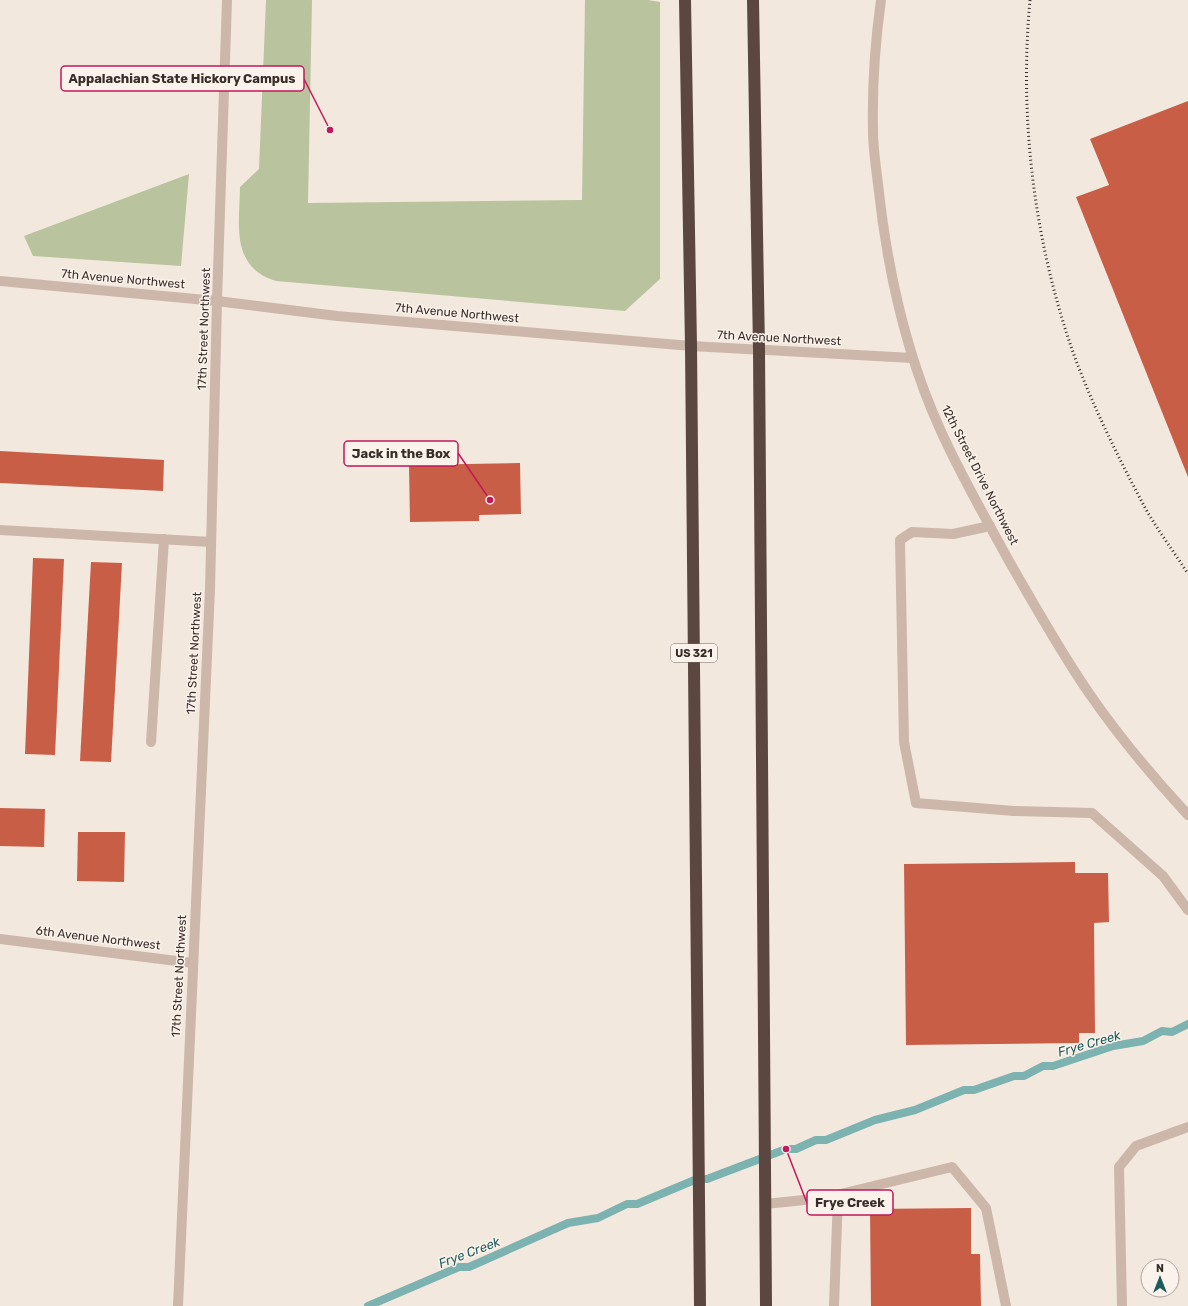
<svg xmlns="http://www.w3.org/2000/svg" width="1188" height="1306" font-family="Rubik,sans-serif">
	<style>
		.green { fill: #b9c39e }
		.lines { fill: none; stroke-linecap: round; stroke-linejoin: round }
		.stream { stroke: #7cb2b0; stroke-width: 8 }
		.building { fill: #c95e47 }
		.minor { stroke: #ccb7aa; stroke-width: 10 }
		.highway { stroke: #5b4740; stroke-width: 12 }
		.rail { stroke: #392d2a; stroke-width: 3; stroke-dasharray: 1 3; stroke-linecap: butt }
		.labels { text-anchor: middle; stroke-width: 3; stroke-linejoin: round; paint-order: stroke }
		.shield { fill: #fbf3eb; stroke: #736864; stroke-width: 1 }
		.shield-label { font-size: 11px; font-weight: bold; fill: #392d2a }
		.street-label { font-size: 12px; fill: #392d2a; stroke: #fbf3eb }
		.water-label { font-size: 13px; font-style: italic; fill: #1d5c5c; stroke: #fbf3eb }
		.leader { fill: none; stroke: #c2185b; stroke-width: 1.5 }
		.callout-dot { fill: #c2185b; stroke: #fbf3eb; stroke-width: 1.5 }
		.callout { fill: #fbf3eb; stroke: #c2185b; stroke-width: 1.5 }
		.callout-label { font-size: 13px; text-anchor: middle; font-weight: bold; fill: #392d2a }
	</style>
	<rect width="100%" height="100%" fill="#f3e8de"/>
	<g class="green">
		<path d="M 266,0 L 312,0 L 308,203 L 582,200 L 585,0 L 648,0 L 660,2 L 660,279 L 625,311 L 276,281 C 270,279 264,277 259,273 C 232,254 240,216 240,187 L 259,169 Z"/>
		<path d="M 189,174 L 181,266 L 33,256 L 24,236 Z"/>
	</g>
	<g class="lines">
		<path class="stream" d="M 368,1306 L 459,1267 L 469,1267 L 568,1223 L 598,1218 L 627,1204 L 637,1204 L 697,1179 L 707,1179 L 786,1149 L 796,1149 L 816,1140 L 826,1140 L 875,1120 L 915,1110 L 964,1090 L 974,1090 L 1014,1076 L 1024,1076 L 1043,1066 L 1053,1066 L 1113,1046 L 1143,1041 L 1162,1031 L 1172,1032 L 1188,1024"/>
	</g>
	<g class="building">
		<path d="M 1188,101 L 1188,477 L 1076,197 L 1109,185 L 1090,139 Z"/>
		<path d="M 0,451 L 164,460 L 163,491 L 0,483 Z"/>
		<path d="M 520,463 L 521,514 L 479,515 L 479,521 L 410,522 L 409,465 Z"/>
		<path d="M 33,558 L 64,559 L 55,755 L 25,754 Z"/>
		<path d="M 91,562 L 122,563 L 111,762 L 80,761 Z"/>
		<path d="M 0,808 L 45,809 L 44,847 L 0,846 Z"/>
		<path d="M 78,832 L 125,832 L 124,882 L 77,881 Z"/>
		<path d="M 1075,862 L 1075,873 L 1108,873 L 1109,922 L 1094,923 L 1095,1033 L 1079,1033 L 1079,1043 L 906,1045 L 904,864 Z"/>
		<path d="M 971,1208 L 971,1254 L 980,1254 L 981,1306 L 871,1306 L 870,1209 Z"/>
	</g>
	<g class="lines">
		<g class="minor">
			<path d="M 881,0 C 875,43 872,87 873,131 C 873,148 876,167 878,184 C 887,268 905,352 940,429 C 960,474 985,517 1009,561 C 1035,606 1061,653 1091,696 C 1120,738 1153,777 1188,815"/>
			<path d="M 0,281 L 217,301 L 337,316 L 691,346 L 912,358"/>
			<path d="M 990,526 L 953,534 L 912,532 L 900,540 L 904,742 L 916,803 L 1014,811 L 1092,813 L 1163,876 L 1188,910"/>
			<path d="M 0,530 L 211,542"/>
			<path d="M 151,742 L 164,539"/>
			<path d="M 0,939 L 193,963"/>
			<path d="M 765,1204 L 824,1198 L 952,1167 L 986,1208 L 1006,1306"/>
			<path d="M 178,1306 L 210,589 L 217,301 L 227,0"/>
			<path d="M 834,1306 L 838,1195"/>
			<path d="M 1122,1306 L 1119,1167 L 1136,1146 L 1188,1127"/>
		</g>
		<g class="highway">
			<path d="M 685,0 L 691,346 L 700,1306"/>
			<path d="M 753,0 L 759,349 L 766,1306"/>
		</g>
		<path class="rail" d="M 1030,0 C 1019,119 1034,242 1074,355 C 1092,404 1117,455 1142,502 C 1155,527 1173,550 1188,574"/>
	</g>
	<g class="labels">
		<rect class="shield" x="671" y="644" width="46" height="18" rx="3"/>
		<g class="shield-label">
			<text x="694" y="657">US 321</text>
		</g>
		<g class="street-label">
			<text transform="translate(123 279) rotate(5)" y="4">7th Avenue Northwest</text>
			<text transform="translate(457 313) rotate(5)" y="4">7th Avenue Northwest</text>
			<text transform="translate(204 329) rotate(-88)" y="4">17th Street Northwest</text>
			<text transform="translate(779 338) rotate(3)" y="4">7th Avenue Northwest</text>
			<text transform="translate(980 475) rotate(63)" y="4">12th Street Drive Northwest</text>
			<text transform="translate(194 653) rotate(-87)" y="4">17th Street Northwest</text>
			<text transform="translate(98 938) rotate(7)" y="4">6th Avenue Northwest</text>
			<text transform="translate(179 976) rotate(-87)" y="4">17th Street Northwest</text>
		</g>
		<g class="water-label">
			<text transform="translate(1089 1043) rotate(-16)" y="5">Frye Creek</text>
			<text transform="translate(469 1252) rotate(-21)" y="5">Frye Creek</text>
		</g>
	</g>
	<path class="leader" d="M330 130L304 79M490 500L458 453M786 1149L807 1203"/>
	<g class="callout-dot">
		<circle cx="330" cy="130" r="4"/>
		<circle cx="490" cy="500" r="4"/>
		<circle cx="786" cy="1149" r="4"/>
	</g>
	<g class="callout">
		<rect x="61" y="66" width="243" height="25" rx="4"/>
		<rect x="344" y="441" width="114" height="25" rx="4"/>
		<rect x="807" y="1190" width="86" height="25" rx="4"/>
	</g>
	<g class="callout-label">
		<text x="182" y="83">Appalachian State Hickory Campus</text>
		<text x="401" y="458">Jack in the Box</text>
		<text x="850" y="1207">Frye Creek</text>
	</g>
	<g transform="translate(1160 1278)"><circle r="19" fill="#fbf3eb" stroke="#ada49e"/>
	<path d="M0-3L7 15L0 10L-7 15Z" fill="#1d5c5c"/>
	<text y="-6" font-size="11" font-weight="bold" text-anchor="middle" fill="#392d2a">N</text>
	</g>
</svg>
